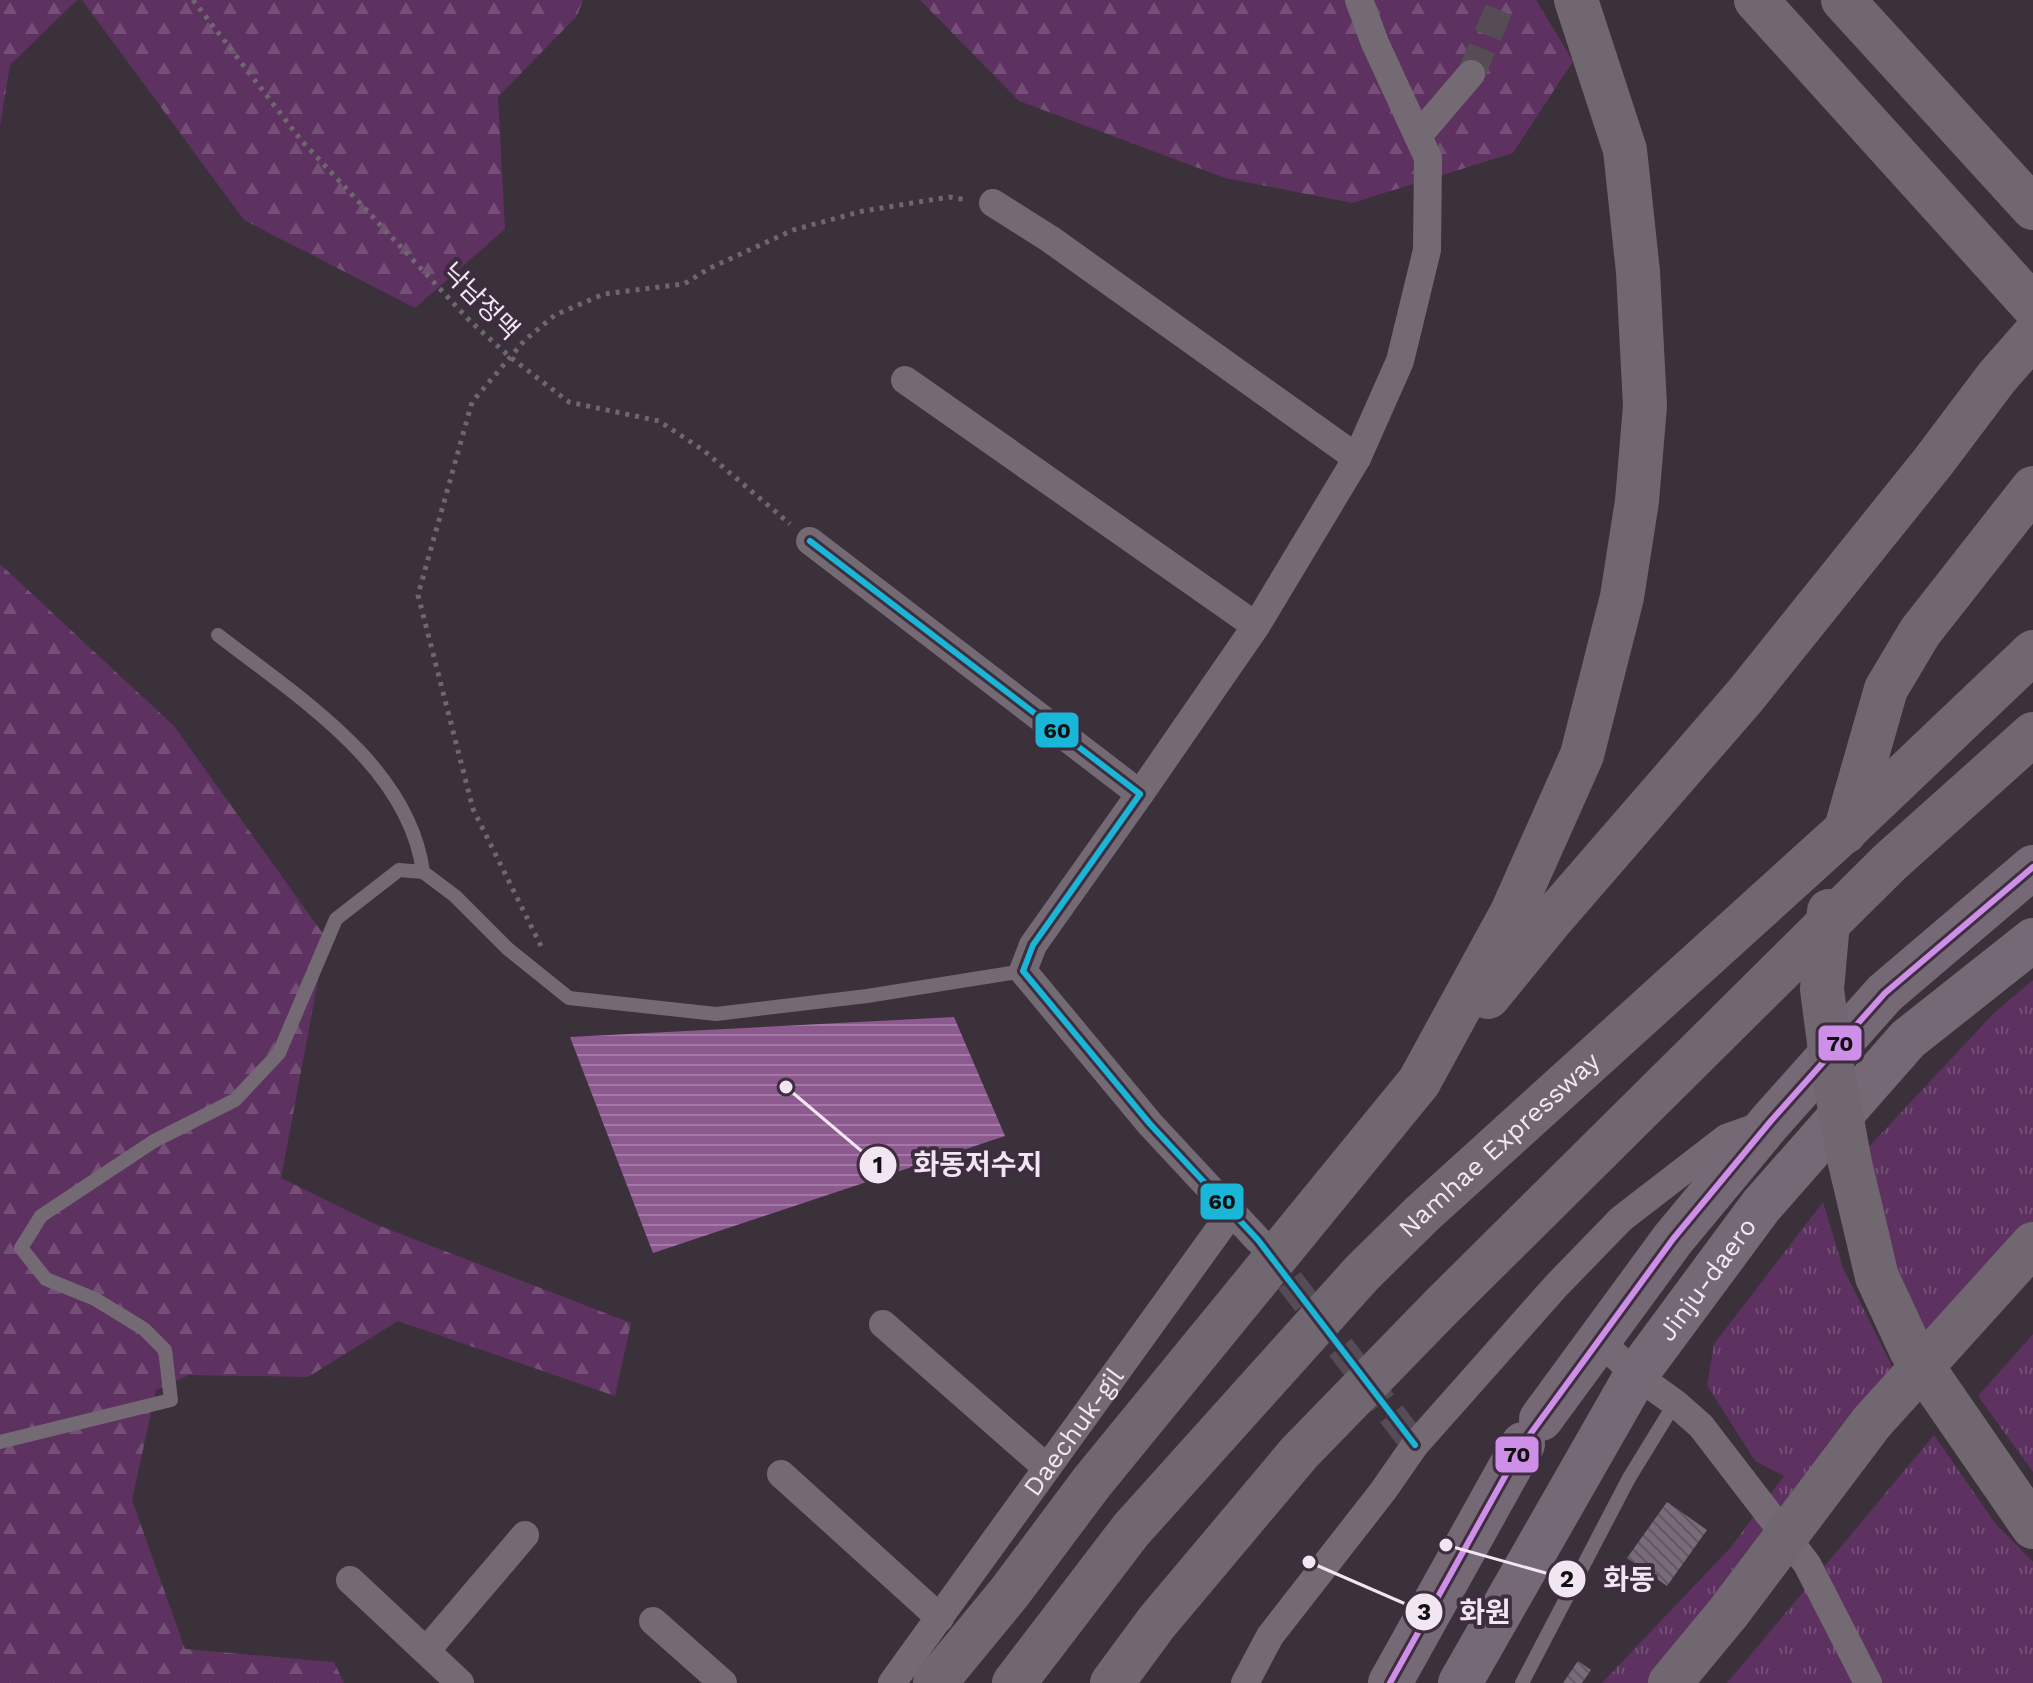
<svg xmlns="http://www.w3.org/2000/svg" width="2033" height="1683" font-family="'Work Sans','Noto Sans KR',sans-serif">
	<style>
		.grass { fill: url(#grass-tufts) }
		.forest { fill: url(#forest-firs) }
		.water { fill: url(#water-rules) }
		.building { fill: url(#building-back-hatch) }
		.lines { fill: none; stroke-linecap: round; stroke-linejoin: round }
		.street-tunnel { stroke: #554c55; stroke-width: 28; stroke-dasharray: 28 14; stroke-linecap: butt }
		.path { stroke: #6e676e; stroke-width: 5; stroke-dasharray: 4 6; stroke-linecap: butt }
		.lane { stroke: #736a73; stroke-width: 14 }
		.street { stroke: #736a73; stroke-width: 28 }
		.primary { stroke: #756975; stroke-width: 44 }
		.highway { stroke: #716771; stroke-width: 44 }
		.bus-1-casing { stroke: #3e2d3e; stroke-width: 12 }
		.bus-2-casing { stroke: #3e2d3e; stroke-width: 12 }
		.bus-1 { stroke: #ce8fe9; stroke-width: 6 }
		.bus-2 { stroke: #1ab6d8; stroke-width: 6 }
		.labels { text-anchor: middle; stroke-width: 8; stroke-linejoin: round; paint-order: stroke }
		.street-label { font-size: 26px; fill: #f1e6f1; stroke: #3e2d3e }
		.leader { fill: none; stroke: #f1e6f1; stroke-width: 3 }
		.callout-dot { fill: #f1e6f1; stroke: #3e2d3e; stroke-width: 3 }
		.mark-label { font-size: 24px; text-anchor: middle; font-weight: bold; fill: #111 }
		.callout-label { font-size: 28px; text-anchor: middle; font-weight: bold; fill: #f1e6f1; stroke: #3e2d3e; stroke-width: 8; stroke-linejoin: round; paint-order: stroke }
		.line-badge { stroke: #3e2d3e; stroke-width: 3 }
		.pale-badge-label { font-size: 22px; text-anchor: middle; font-weight: bold; fill: #111 }
	</style>
	<defs>
		<pattern id="grass-tufts" width="24" height="20" patternUnits="userSpaceOnUse" patternTransform="scale(2)"><rect width="24" height="20" fill="#5d3160"/><path d="M3 7l-1-3M5 7V3M7 7l1-3M15 17l-1-3M17 17v-4M19 17l1-3" fill="none" stroke="#754f77"/></pattern>
		<pattern id="forest-firs" width="22" height="20" patternUnits="userSpaceOnUse" patternTransform="scale(2)"><rect width="22" height="20" fill="#5d3160"/><path d="M5 1l3.5 6h-7zM16 11l3.5 6h-7z" fill="#754f77"/></pattern>
		<pattern id="water-rules" width="6" height="5" patternUnits="userSpaceOnUse" patternTransform="scale(2)"><rect width="6" height="5" fill="#8d5a8f"/><path d="M0 2.5h6" fill="none" stroke="#a37aa5"/></pattern>
		<pattern id="building-back-hatch" width="6" height="6" patternUnits="userSpaceOnUse" patternTransform="scale(2)"><rect width="6" height="6" fill="#7a6b7a"/><path d="M-1 5l2 2M0 0l6 6M5-1l2 2" fill="none" stroke="#615861"/></pattern>
	</defs>
	<rect width="100%" height="100%" fill="#3a313a"/>
	<g class="grass">
		<path d="M 2033,980 L 2033,1244 L 1926,1342 L 1893,1273 L 1864,1152 L 1994,1013 Z"/>
		<path d="M 1823,1202 L 1843,1268 L 1895,1372 L 1660,1683 L 1602,1683 L 1731,1547 L 1784,1476 L 1755,1461 L 1707,1385 L 1714,1344 Z"/>
		<path d="M 2033,1334 L 2033,1472 L 1978,1396 Z"/>
		<path d="M 1934,1435 L 1995,1523 L 2033,1562 L 2033,1683 L 1727,1683 Z"/>
	</g>
	<g class="forest">
		<path d="M 0,0 L 77,0 L 10,65 L 0,126 Z"/>
		<path d="M 82,0 L 583,0 L 577,16 L 498,97 L 505,229 L 415,308 L 244,220 Z"/>
		<path d="M 920,0 L 1536,0 L 1573,61 L 1513,153 L 1352,203 L 1225,178 L 1019,101 Z"/>
		<path d="M 0,564 L 174,726 L 326,938 L 281,1178 L 375,1224 L 631,1323 L 615,1396 L 398,1321 L 308,1377 L 189,1375 L 156,1390 L 132,1500 L 185,1649 L 334,1662 L 344,1683 L 0,1683 Z"/>
	</g>
	<path class="water" d="M 954,1017 L 1005,1136 L 653,1253 L 570,1037 Z"/>
	<g class="building">
		<path d="M 1667,1502 L 1707,1530 L 1667,1586 L 1627,1558 Z"/>
		<path d="M 1578,1661 L 1591,1670 L 1582,1683 L 1563,1683 Z"/>
	</g>
	<g class="lines">
		<g class="street-tunnel">
			<path d="M 1471,74 L 1503,0"/>
			<path d="M 1264,1247 L 1415,1445"/>
		</g>
		<g class="path">
			<path d="M 193,0 L 301,140 L 470,321 L 510,357 L 569,402 L 659,421 L 703,450 L 790,524"/>
			<path d="M 541,946 L 473,809 L 418,595 L 472,402 L 524,341 L 555,315 L 604,294 L 684,284 L 710,268 L 793,230 L 863,211 L 949,197 L 968,200"/>
		</g>
		<g class="lane">
			<path d="M 218,635 C 296,696 409,765 423,872"/>
			<path d="M 0,1442 L 171,1400 L 165,1350 L 144,1329 L 95,1299 L 46,1279 L 21,1248 L 41,1216 L 154,1141 L 235,1100 L 279,1053 L 336,919 L 399,870 L 423,872 L 455,896 L 508,949 L 569,998 L 716,1014 L 867,996 L 1023,971"/>
			<path d="M 1522,1683 L 1629,1478 L 1675,1403"/>
		</g>
		<g class="street">
			<path d="M 1418,136 L 1471,74"/>
			<path d="M 993,203 L 1050,239 L 1357,458 L 1256,626 L 1140,794"/>
			<path d="M 905,380 L 1256,626"/>
			<path d="M 1357,458 L 1400,361 L 1427,250 L 1428,158 L 1375,43 L 1359,0"/>
			<path d="M 810,541 L 1140,794 L 1033,945 L 1023,971 L 1150,1124 L 1258,1240"/>
			<path d="M 883,1324 L 1047,1468"/>
			<path d="M 1599,1340 L 1636,1375 L 1675,1403 L 1701,1426 L 1807,1564 L 1868,1683"/>
			<path d="M 781,1474 L 940,1618"/>
			<path d="M 350,1580 L 460,1683"/>
			<path d="M 653,1621 L 723,1683"/>
			<path d="M 426,1651 L 525,1535"/>
			<path id="s1" d="M 892,1683 L 1231,1213"/>
			<path d="M 1245,1683 L 1270,1636 L 1383,1491 L 1415,1445 L 1556,1286 L 1621,1219 L 1726,1138 L 1763,1125"/>
		</g>
		<g class="primary">
			<path d="M 1541,1419 L 1673,1239 L 1770,1122 L 1885,993 L 2033,867"/>
			<path d="M 1390,1683 L 1523,1444"/>
			<path id="s2" d="M 1460,1683 L 1636,1375 L 1761,1206 L 1908,1039 L 2033,940"/>
		</g>
		<g class="highway">
			<path d="M 1756,0 L 2033,306"/>
			<path d="M 1843,0 L 2033,208"/>
			<path d="M 1845,832 L 1886,689 L 1920,632 L 2033,488"/>
			<path d="M 1829,911 L 1822,989 L 1832,1066 L 1850,1163 L 1877,1277 L 1911,1350 L 2033,1527"/>
			<path d="M 1488,997 L 1550,921 L 1745,696 L 1933,462 L 1997,377 L 2033,336"/>
			<path d="M 935,1683 L 1009,1593 L 1092,1482 L 1419,1082 L 1512,912 L 1582,755 L 1622,597 L 1637,501 L 1645,406 L 1638,272 L 1625,150 L 1576,0"/>
			<path id="s3" d="M 1014,1683 L 1131,1530 L 1362,1273 L 1422,1214 L 1850,826 L 2033,652"/>
			<path d="M 1112,1683 L 1157,1622 L 1299,1453 L 1441,1307 L 1890,862 L 2033,734"/>
			<path d="M 1670,1683 L 1728,1613 L 1872,1422 L 2033,1244"/>
		</g>
		<defs>
			<path id="bus-1" d="M 1390,1683 L 1523,1444 L 1673,1239 L 1770,1122 L 1885,993 L 2033,867"/>
			<path id="bus-2" d="M 810,541 L 1140,794 L 1033,945 L 1023,971 L 1150,1124 L 1258,1240 L 1415,1445"/>
		</defs>
		<use href="#bus-1" class="bus-1-casing"/>
		<use href="#bus-2" class="bus-2-casing"/>
		<use href="#bus-1" class="bus-1"/>
		<use href="#bus-2" class="bus-2"/>
	</g>
	<g class="labels">
		<g class="street-label">
			<text transform="translate(481 301) rotate(45)" y="9">낙남정맥</text>
			<text dy="9" stroke="none"><textPath href="#s3" startOffset="726">Namhae Expressway</textPath></text>
			<text dy="9" stroke="none"><textPath href="#s2" startOffset="474">Jinju-daero</textPath></text>
			<text dy="9" stroke="none"><textPath href="#s1" startOffset="310">Daechuk-gil</textPath></text>
		</g>
	</g>
	<path class="leader" d="M786 1087L878 1165M1446 1545L1567 1579M1309 1562L1424 1612"/>
	<g class="callout-dot">
		<circle cx="786" cy="1087" r="8"/>
		<circle cx="1446" cy="1545" r="8"/>
		<circle cx="1309" cy="1562" r="8"/>
		<circle cx="878" cy="1165" r="20"/>
		<circle cx="1567" cy="1579" r="20"/>
		<circle cx="1424" cy="1612" r="20"/>
	</g>
	<g class="mark-label">
		<text x="878" y="1173">1</text>
		<text x="1567" y="1587">2</text>
		<text x="1424" y="1620">3</text>
	</g>
	<g class="callout-label">
		<text x="978" y="1174">화동저수지</text>
		<text x="1629" y="1589">화동</text>
		<text x="1485" y="1622">화원</text>
	</g>
	<g class="line-badge">
		<rect x="1034" y="711" width="46" height="38" rx="8" fill="#1ab6d8"/>
		<rect x="1817" y="1024" width="46" height="38" rx="8" fill="#ce8fe9"/>
		<rect x="1199" y="1182" width="46" height="39" rx="8" fill="#1ab6d8"/>
		<rect x="1494" y="1435" width="46" height="39" rx="8" fill="#ce8fe9"/>
	</g>
	<g class="pale-badge-label">
		<text x="1057" y="738">60</text>
		<text x="1840" y="1051">70</text>
		<text x="1222" y="1209">60</text>
		<text x="1517" y="1462">70</text>
	</g>
</svg>
